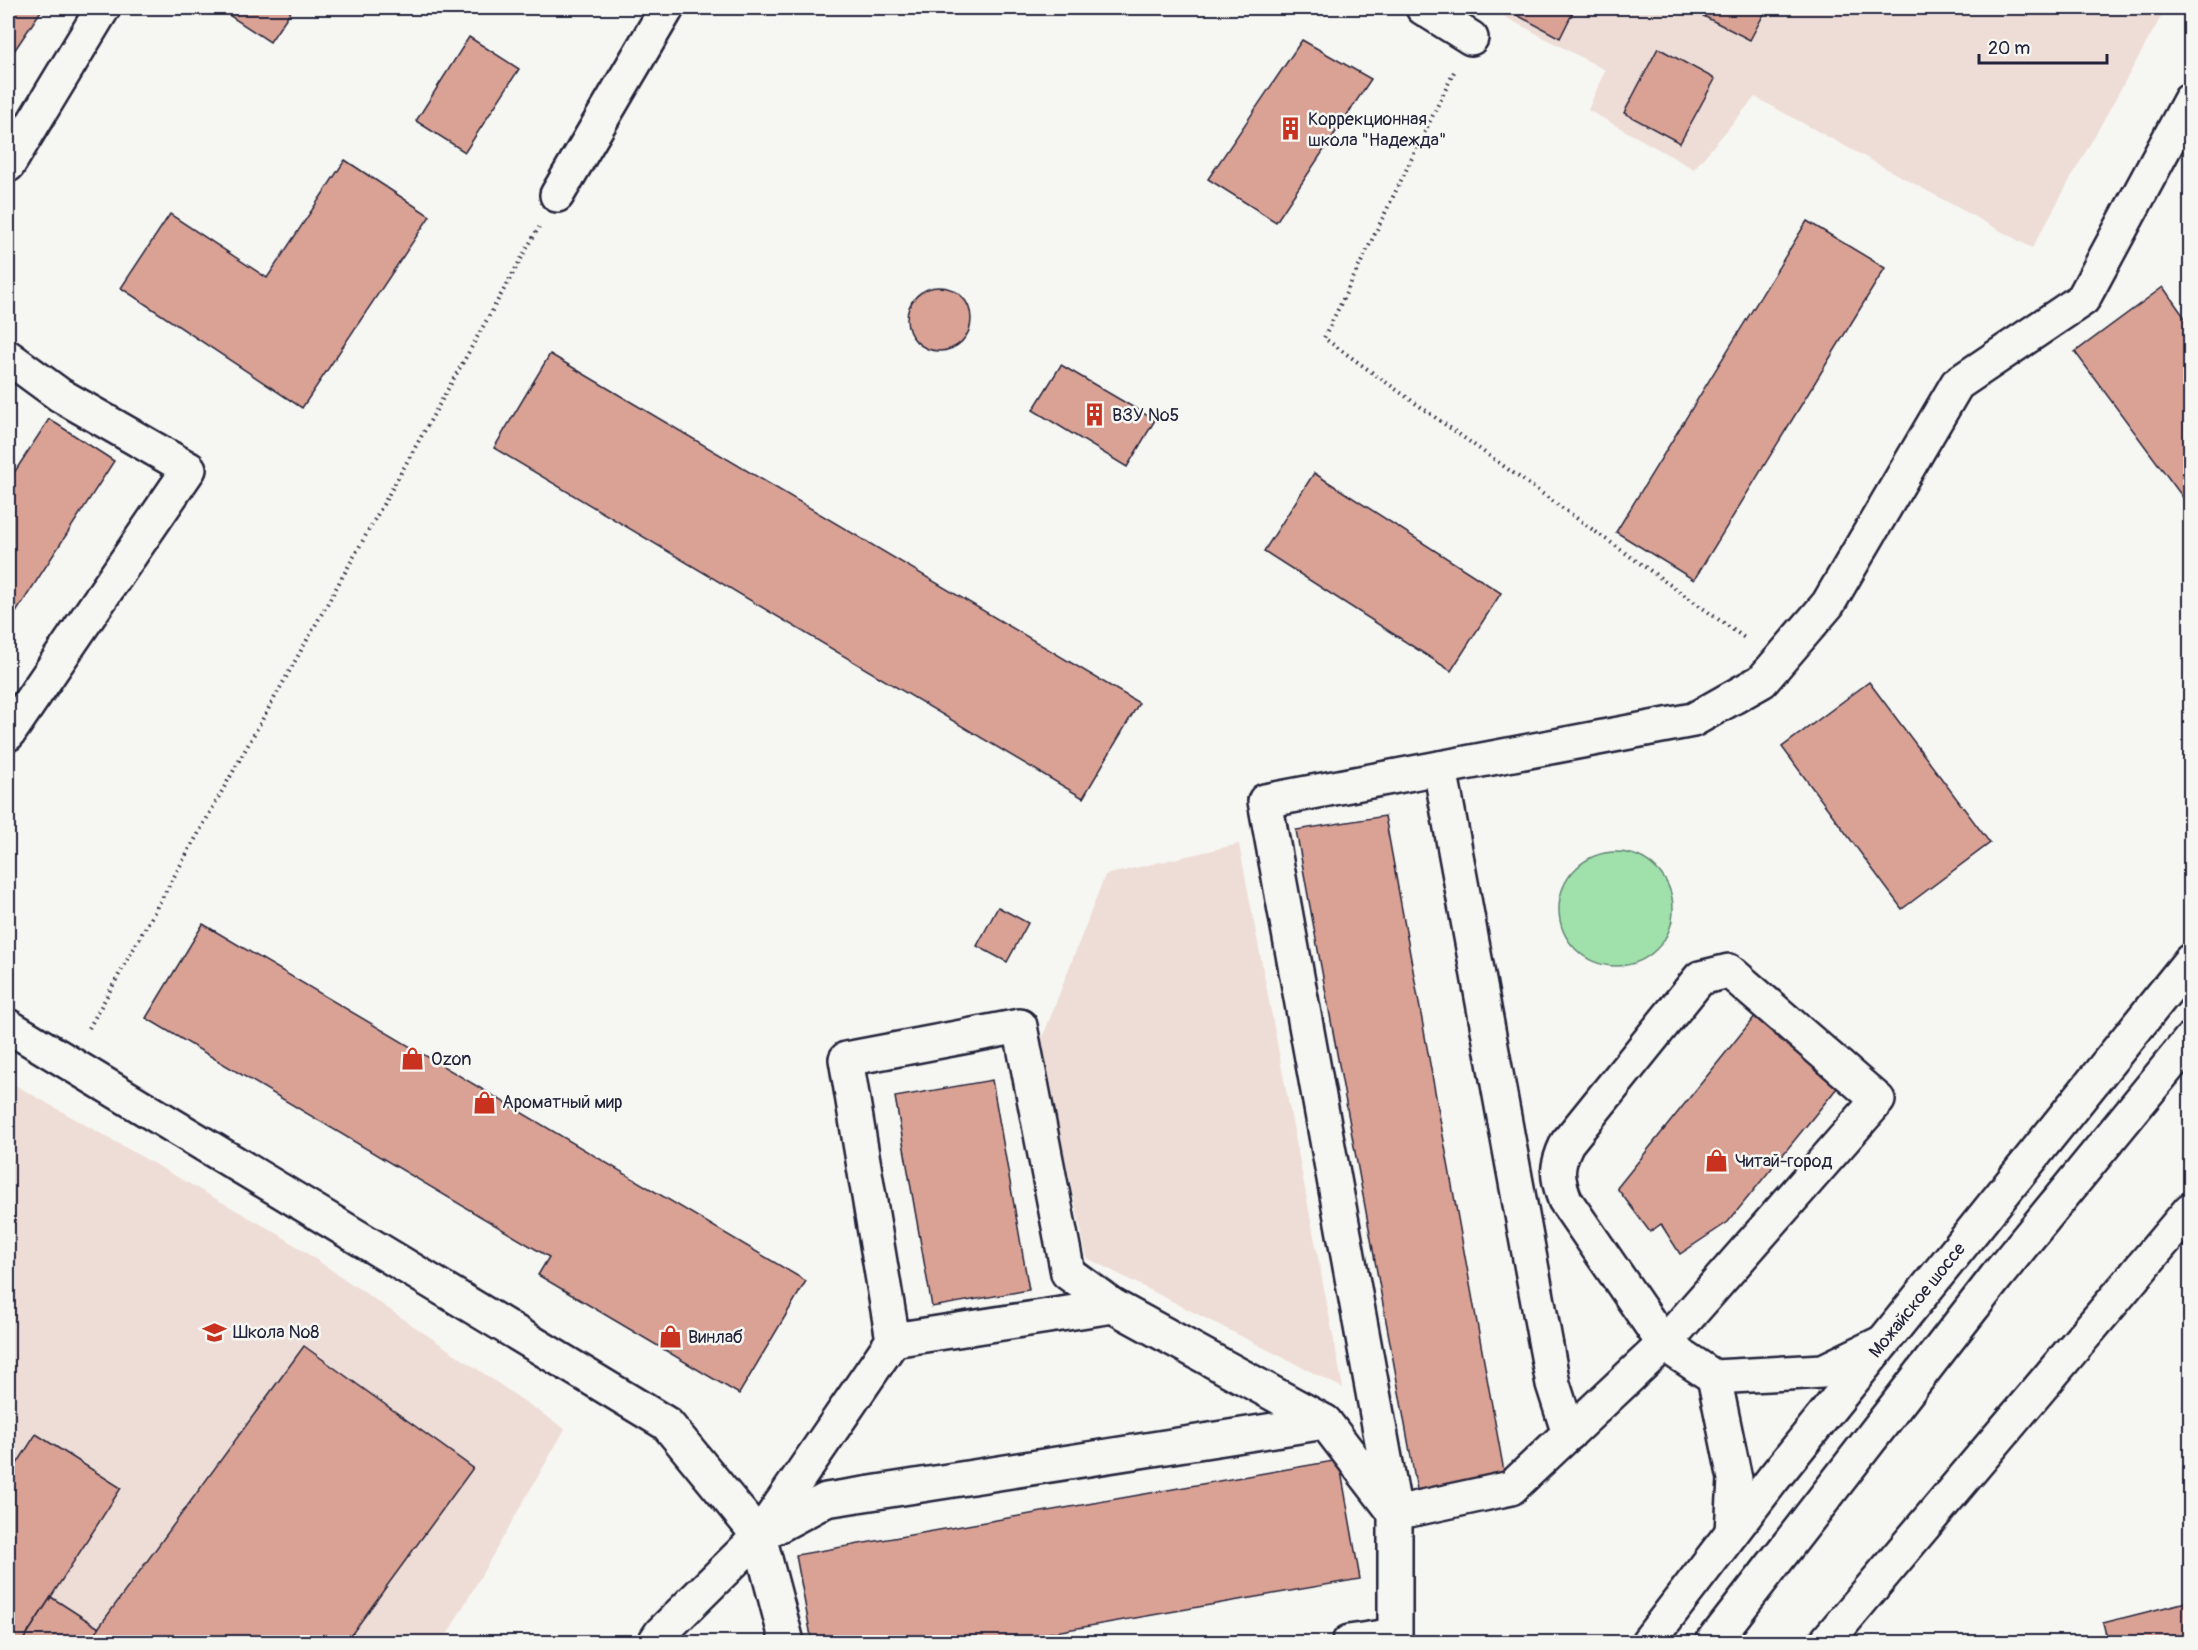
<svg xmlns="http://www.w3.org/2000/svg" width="2198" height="1650" font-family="Pangolin,sans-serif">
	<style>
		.built { fill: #eeddd6 }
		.green { fill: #a0e1ab; stroke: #618273; stroke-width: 1.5 }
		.building { fill: #daa295; stroke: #22223b; stroke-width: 1.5 }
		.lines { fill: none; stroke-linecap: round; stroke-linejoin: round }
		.minor-casing { stroke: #22223b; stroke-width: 38 }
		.major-casing { stroke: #22223b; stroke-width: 38 }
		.path { stroke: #22223b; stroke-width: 4; stroke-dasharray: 1.5 4.5; stroke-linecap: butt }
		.minor { stroke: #f6f6f2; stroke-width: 33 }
		.major { stroke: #f6f6f2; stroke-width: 33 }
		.labels { text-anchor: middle; stroke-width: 5; stroke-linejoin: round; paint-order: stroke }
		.poi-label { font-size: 18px; fill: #22223b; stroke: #f6f6f2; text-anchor: start }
		.street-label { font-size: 18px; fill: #22223b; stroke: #f6f6f2 }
	</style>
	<rect width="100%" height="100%" fill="#f6f6f2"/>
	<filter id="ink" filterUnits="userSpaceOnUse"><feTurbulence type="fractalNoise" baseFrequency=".0167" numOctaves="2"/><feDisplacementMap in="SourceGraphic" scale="12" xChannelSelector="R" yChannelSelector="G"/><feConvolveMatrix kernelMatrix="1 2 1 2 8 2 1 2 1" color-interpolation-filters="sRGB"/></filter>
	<g filter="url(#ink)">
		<g class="built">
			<path d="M 1488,8 L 2166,8 L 2032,248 L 1755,97 L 1694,169 L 1588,110 L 1605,70 Z"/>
			<path d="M 1239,844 L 1343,1388 L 1087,1258 L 1040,1044 L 1105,875 Z"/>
			<path d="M 15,1085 L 280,1235 L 565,1429 L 443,1642 L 8,1642 L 8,1087 Z"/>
		</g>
		<circle class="green" cx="1616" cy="909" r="57"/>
		<g class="building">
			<path d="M 8,8 L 43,8 L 8,60 Z"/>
			<path d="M 218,8 L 293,8 L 270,42 Z"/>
			<path d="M 1504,8 L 1575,8 L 1560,38 Z"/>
			<path d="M 1688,8 L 1767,8 L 1750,40 Z"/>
			<path d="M 469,37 L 519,69 L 465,152 L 416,121 Z"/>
			<path d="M 1302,40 L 1371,79 L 1276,222 L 1208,179 Z"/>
			<path d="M 1658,48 L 1715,79 L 1680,143 L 1624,113 Z"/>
			<path d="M 345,160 L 430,216 L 302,408 L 121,288 L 170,214 L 267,278 Z"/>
			<path d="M 1807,221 L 1885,268 L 1694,580 L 1616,532 Z"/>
			<path d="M 2163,287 L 2190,325 L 2190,507 L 2075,352 Z"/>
			<circle cx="939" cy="319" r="32"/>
			<path d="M 550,354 L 1139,703 L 1083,798 L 494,448 Z"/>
			<path d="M 1061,365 L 1155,420 L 1127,467 L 1033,410 Z"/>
			<path d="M 49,419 L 114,461 L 8,625 L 8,482 Z"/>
			<path d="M 1314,473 L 1501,593 L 1451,671 L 1264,551 Z"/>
			<path d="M 1869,682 L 1990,843 L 1902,909 L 1782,747 Z"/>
			<path d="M 1385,816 L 1505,1477 L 1417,1490 L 1296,830 Z"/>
			<path d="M 998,907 L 1028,923 L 1007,962 L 977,946 Z"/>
			<path d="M 203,924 L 806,1281 L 739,1394 L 538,1275 L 549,1257 L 146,1018 Z"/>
			<path d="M 1756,1015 L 1841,1083 L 1728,1222 L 1680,1254 L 1661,1224 L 1650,1232 L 1617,1188 Z"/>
			<path d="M 992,1080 L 1029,1290 L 932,1307 L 895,1097 Z"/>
			<path d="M 304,1346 L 473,1468 L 346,1642 L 88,1642 Z"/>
			<path d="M 36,1434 L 121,1488 L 22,1642 L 8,1642 L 8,1478 Z"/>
			<path d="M 1339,1460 L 1360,1579 L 997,1642 L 812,1642 L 796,1555 Z"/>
			<path d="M 51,1597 L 99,1628 L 88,1642 L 22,1642 Z"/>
			<path d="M 2190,1601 L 2190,1642 L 2108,1642 L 2103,1623 Z"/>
		</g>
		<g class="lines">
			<defs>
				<g id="minor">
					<path d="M 1423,8 L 1471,38"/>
					<path d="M 8,165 L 103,8"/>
					<path d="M 557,195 L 667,8"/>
					<path d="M 8,357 L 60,395 L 189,469 L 8,734"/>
					<path d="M 1440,768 L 1553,1384 L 1569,1434"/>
					<path d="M 1729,971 L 1878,1100 L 1664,1344 L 1565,1200 C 1556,1176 1556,1166 1567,1143 L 1700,978 Z"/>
					<path d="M 8,1026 L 667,1424 L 759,1536"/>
					<path d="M 893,1340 L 1113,1306"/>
					<path d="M 1883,1342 L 1823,1371 L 1714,1377 L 1664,1344 L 1511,1488 L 1395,1513 L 1265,801 L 1693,720 L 1762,681 L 1828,604 L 1957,384 L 2083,299 L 2190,100"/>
					<path d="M 1714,1377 L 1735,1479 L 1732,1532"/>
					<path d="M 655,1642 L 661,1633 L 759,1536 L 893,1340 L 846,1059 L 1020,1026 L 1068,1273 L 1113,1306 L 1325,1422 L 1395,1513 L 1395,1635 L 1349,1642"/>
					<path d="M 787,1642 L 759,1536 L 826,1500 L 1325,1422"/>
					<path d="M 1826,1642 L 2190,1210"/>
				</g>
				<g id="major">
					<path id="s1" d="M 1648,1642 L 1773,1479 L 2190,961"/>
					<path d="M 1713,1642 L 1996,1277 L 2190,1040"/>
				</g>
			</defs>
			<use href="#minor" class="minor-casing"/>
			<use href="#major" class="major-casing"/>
			<g class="path">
				<path d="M 1454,72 L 1324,338 L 1746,639"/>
				<path d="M 89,1028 L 539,227"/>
			</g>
			<use href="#minor" class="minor"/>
			<use href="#major" class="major"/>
		</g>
	</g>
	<defs>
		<symbol id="building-bare" viewBox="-9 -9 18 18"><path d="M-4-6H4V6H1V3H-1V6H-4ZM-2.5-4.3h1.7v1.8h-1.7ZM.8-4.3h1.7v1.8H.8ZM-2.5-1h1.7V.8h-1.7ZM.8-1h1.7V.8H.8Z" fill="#c8321e" stroke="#f6f6f2" stroke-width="2.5" paint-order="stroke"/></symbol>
		<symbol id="shop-bare" viewBox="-9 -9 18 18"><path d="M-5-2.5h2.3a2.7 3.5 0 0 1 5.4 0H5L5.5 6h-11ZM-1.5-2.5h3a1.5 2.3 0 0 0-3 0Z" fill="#c8321e" stroke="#f6f6f2" stroke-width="2.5" paint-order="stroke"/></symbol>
		<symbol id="school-bare" viewBox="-9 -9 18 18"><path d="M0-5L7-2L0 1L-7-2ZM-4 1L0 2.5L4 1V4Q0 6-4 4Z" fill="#c8321e" stroke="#f6f6f2" stroke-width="2.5" paint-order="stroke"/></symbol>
	</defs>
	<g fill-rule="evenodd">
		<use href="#building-bare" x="1274" y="112" width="33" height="33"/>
		<use href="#building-bare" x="1078" y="398" width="33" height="33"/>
		<use href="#shop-bare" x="396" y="1042" width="33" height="33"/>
		<use href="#shop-bare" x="468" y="1086" width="33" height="33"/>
		<use href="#shop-bare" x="1700" y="1144" width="33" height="33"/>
		<use href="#school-bare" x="198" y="1316" width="33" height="33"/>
		<use href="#shop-bare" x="654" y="1320" width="33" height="33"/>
	</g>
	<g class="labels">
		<g class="poi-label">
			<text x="1308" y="125">Коррекционная<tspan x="1308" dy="21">школа "Надежда"</tspan></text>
			<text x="1112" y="421">ВЗУ №5</text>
			<text x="431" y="1065">Ozon</text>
			<text x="502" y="1108">Ароматный мир</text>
			<text x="1735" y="1167">Читай-город</text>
			<text x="233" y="1338">Школа №8</text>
			<text x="688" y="1343">Винлаб</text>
		</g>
		<g class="street-label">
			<text dy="6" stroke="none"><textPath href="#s1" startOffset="435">Можайское шоссе</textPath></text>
		</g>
	</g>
	<rect width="2198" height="1650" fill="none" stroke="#f6f6f2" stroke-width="30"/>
	<rect x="15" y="15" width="2168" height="1620" fill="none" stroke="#22223b" stroke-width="2" filter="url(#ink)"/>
	<path d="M1979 54v9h128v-9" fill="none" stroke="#22223b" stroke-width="3"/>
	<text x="1988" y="54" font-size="18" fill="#22223b" stroke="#f6f6f2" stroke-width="4.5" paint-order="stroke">20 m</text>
</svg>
